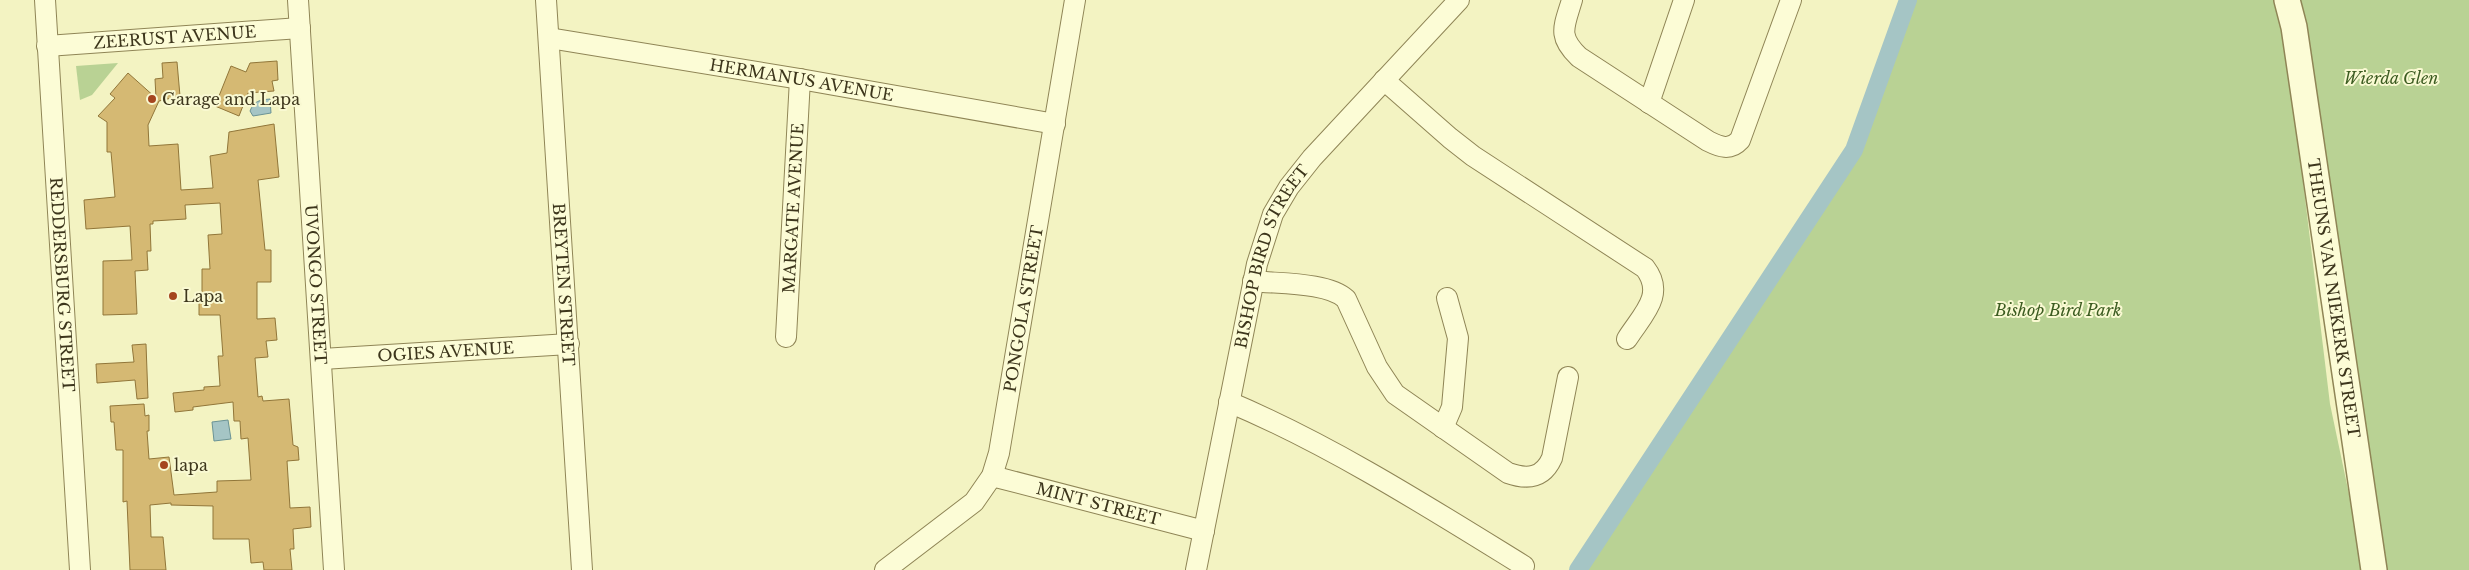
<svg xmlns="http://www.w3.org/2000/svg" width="2469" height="570" font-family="'Libre Baskerville',serif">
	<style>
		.green { fill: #b9d294 }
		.water { fill: #a5c5c5; stroke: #6a9395 }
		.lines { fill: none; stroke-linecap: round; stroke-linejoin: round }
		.canal { stroke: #a5c5c5; stroke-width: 18 }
		.building { fill: #d5b973; stroke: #917639 }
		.minor-casing { stroke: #8f8556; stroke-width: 22 }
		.tertiary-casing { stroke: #8f8556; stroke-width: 28 }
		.minor { stroke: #fcfcd6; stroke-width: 20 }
		.tertiary { stroke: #fcfcd6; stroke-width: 25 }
		.poi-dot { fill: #a5451f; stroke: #f9f9d2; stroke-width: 2 }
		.labels { text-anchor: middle; stroke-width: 4; stroke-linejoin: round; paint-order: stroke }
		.street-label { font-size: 16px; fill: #3d361c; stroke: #f9f9d2 }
		.park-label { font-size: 16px; font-style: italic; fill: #3c5c21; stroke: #f9f9d2 }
		.poi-label { font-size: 16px; fill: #3d361c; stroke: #f9f9d2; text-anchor: start }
	</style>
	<rect width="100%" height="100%" fill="#f3f3c2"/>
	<g class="green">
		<path d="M 1908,0 L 2281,0 L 2330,404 L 2365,570 L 1578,570 L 1854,150 Z"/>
		<path d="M 2300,0 L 2469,0 L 2469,570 L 2384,570 Z"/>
		<path d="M 118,63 L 92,95 L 80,100 L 76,66 Z"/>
	</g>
	<g class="water">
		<path d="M 270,99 L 271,113 L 253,116 L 250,111 C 254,101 259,100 270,99 Z"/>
		<path d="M 228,420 L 231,439 L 214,441 L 212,422 Z"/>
	</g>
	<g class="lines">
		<path class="canal" d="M 1578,570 L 1854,150 L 1908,0"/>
	</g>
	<g class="building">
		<path d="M 277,61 L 278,80 L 272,81 L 274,91 L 248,93 L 239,116 L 215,106 L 231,66 L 246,72 L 250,63 Z"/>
		<path d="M 177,62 L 180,96 L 159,101 L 148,125 L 149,146 L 178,144 L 181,190 L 213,188 L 210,156 L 227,153 L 229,132 L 274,124 L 279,177 L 258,180 L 265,250 L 271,250 L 271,282 L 257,282 L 257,319 L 275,318 L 277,340 L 266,341 L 268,357 L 255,358 L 258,397 L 262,396 L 263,401 L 289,399 L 293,445 L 298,447 L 299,460 L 287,461 L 290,508 L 310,507 L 311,527 L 293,529 L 294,549 L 290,549 L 292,570 L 264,570 L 263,562 L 251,563 L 249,539 L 213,539 L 213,506 L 171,505 L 171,503 L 150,505 L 151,537 L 163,537 L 166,570 L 130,570 L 127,501 L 123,502 L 123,450 L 116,450 L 114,422 L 111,422 L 110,406 L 144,404 L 145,416 L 149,415 L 149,431 L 147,431 L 149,459 L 169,457 L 174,495 L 217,492 L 217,481 L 251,480 L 248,438 L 241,439 L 240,421 L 234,421 L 233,402 L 193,407 L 193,410 L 175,412 L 173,393 L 204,390 L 204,387 L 220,386 L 218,356 L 223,356 L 220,315 L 199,315 L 199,295 L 202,295 L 202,269 L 210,269 L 208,235 L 222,234 L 220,203 L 185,205 L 186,219 L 153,221 L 153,224 L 150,224 L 151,251 L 147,251 L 148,270 L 135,271 L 137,314 L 103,315 L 103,261 L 132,260 L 130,226 L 86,229 L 84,200 L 115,197 L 111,152 L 107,152 L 107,122 L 98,116 L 115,98 L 110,94 L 128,73 L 156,98 L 155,79 L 163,78 L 162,63 Z"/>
		<path d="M 146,344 L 148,398 L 137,399 L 135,380 L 97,383 L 96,364 L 134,362 L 132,345 Z"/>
	</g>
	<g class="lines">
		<defs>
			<g id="minor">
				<path id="s1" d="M 45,0 L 80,570"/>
				<path id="s2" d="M 298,0 L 334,570"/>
				<path id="s3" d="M 546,0 L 582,570"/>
				<path d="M 1572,0 C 1564,27 1557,36 1579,57 L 1708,141 C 1720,147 1730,151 1740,140 L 1791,0"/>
				<path id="s4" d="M 549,38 L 800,79 L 1055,124"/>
				<path id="s5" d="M 47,46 L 300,28"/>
				<path d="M 1384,80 L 1450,138 L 1473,156 L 1645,268 C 1666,295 1642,315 1627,339"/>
				<path d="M 1649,103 L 1684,0"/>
				<path d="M 1253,281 C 1278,284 1328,282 1346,299 L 1377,367 L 1395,394 L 1508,473 C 1528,480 1543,478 1552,458 L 1568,377"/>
				<path id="s6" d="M 786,337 L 800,79"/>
				<path id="s7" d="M 322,359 L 569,344"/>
				<path d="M 1229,402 C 1331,445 1430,508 1524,566"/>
				<path d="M 1443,428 L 1452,407 L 1458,338 L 1447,298"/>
				<path id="s8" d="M 992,476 L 1204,531"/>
				<path id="s9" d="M 885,570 L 974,502 L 992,476 L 999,453 L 1075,0"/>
				<path id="s10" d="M 1196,570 L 1257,264 L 1273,214 L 1289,187 L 1312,158 L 1459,0"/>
			</g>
			<g id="tertiary">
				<path id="s11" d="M 2287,0 L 2294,27 L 2374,570"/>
			</g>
		</defs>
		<use href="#minor" class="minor-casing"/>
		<use href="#tertiary" class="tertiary-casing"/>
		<use href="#minor" class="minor"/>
		<use href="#tertiary" class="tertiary"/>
	</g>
	<g class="poi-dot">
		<circle cx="152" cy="99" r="5"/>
		<circle cx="173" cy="296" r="5"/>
		<circle cx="164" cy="465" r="5"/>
	</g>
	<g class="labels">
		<g class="street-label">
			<text dy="6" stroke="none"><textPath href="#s5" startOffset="128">ZEERUST AVENUE</textPath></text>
			<text dy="6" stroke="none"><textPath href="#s4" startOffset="256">HERMANUS AVENUE</textPath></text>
			<text dy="6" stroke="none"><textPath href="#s6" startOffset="129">MARGATE AVENUE</textPath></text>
			<text dy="6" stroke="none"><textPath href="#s10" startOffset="324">BISHOP BIRD STREET</textPath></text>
			<text dy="6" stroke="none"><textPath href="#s1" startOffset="285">REDDERSBURG STREET</textPath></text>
			<text dy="6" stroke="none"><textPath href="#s2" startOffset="285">UVONGO STREET</textPath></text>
			<text dy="6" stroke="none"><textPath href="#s3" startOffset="285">BREYTEN STREET</textPath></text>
			<text dy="6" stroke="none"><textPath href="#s11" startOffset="302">THEUNS VAN NIEKERK STREET</textPath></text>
			<text dy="6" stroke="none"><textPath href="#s9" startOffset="314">PONGOLA STREET</textPath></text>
			<text dy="6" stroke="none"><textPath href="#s7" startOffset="124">OGIES AVENUE</textPath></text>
			<text dy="6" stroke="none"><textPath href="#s8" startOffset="110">MINT STREET</textPath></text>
		</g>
		<g class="park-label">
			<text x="2391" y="84">Wierda Glen</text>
			<text x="2058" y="316">Bishop Bird Park</text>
		</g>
		<g class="poi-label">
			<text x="162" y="105">Garage and Lapa</text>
			<text x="183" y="302">Lapa</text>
			<text x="174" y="471">lapa</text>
		</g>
	</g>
</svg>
